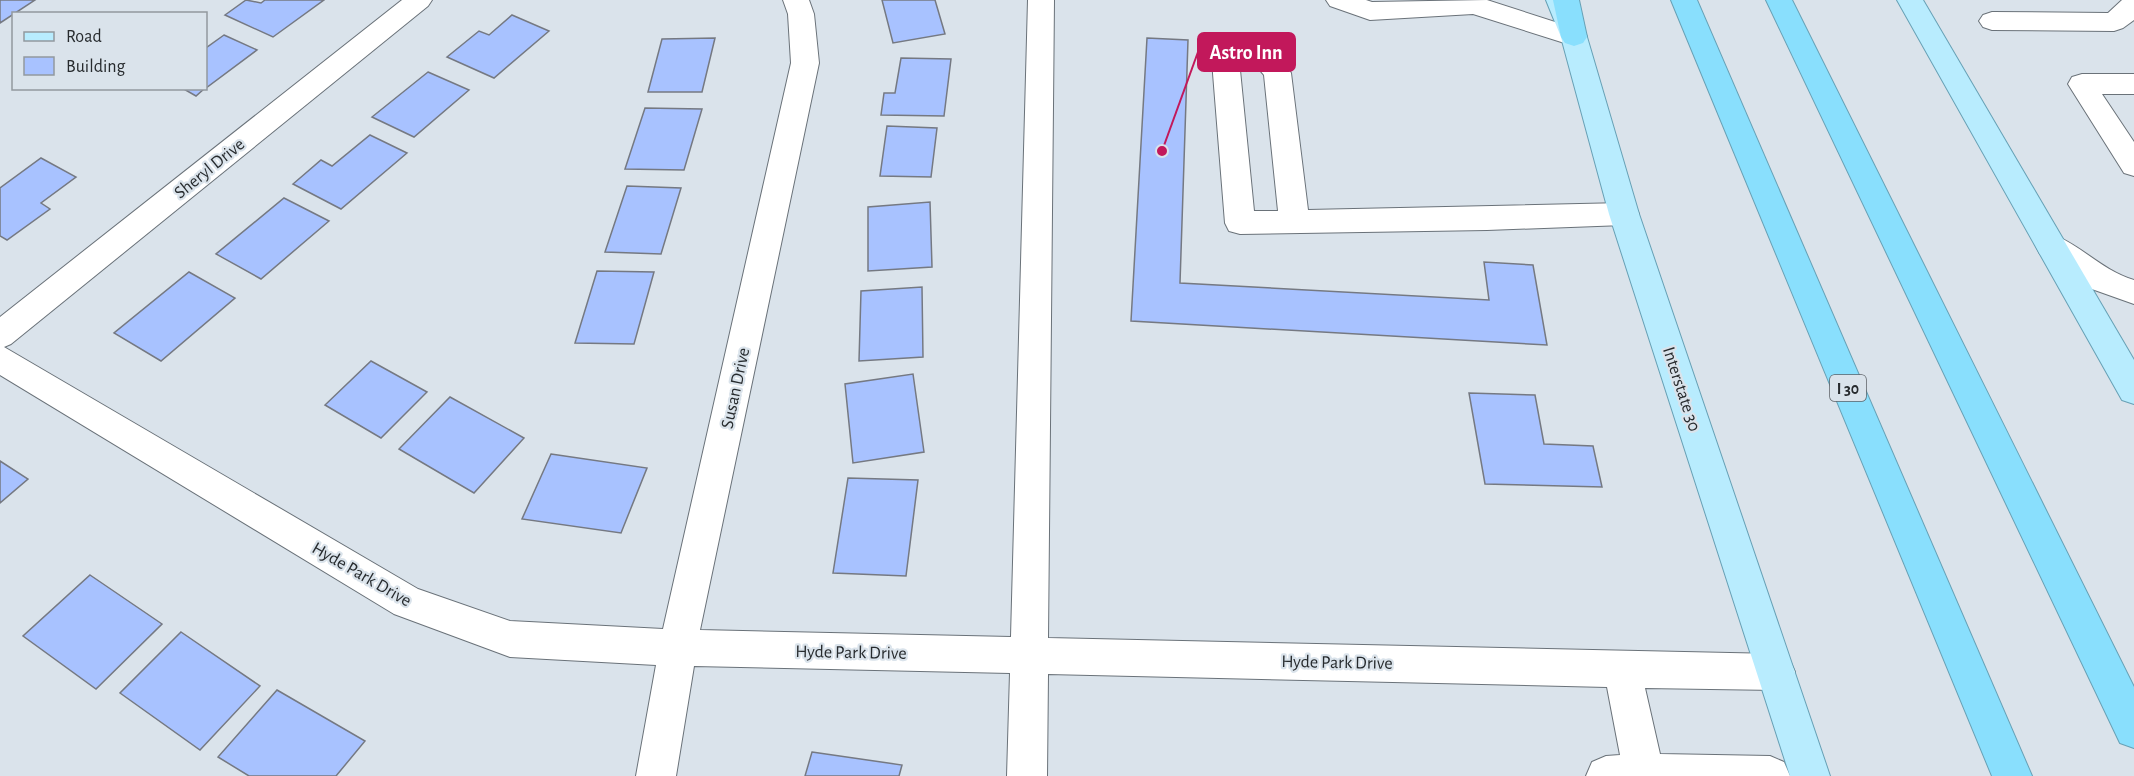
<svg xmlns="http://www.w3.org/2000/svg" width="2134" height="776" font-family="'Alegreya Sans',sans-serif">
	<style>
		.building { fill: #a8c2ff; stroke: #757982; stroke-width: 1.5 }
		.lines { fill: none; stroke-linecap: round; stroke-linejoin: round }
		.minor-casing { stroke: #6a7279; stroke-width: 2 }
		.major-casing { stroke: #67a0b5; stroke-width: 2 }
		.highway-casing { stroke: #67a0b5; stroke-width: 2 }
		.minor { fill: #fff; fill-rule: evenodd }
		.major { fill: #b8ecfe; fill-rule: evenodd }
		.highway { fill: #89dffd; fill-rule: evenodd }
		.labels { text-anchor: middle; stroke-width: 4.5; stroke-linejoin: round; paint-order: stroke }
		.shield { fill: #dae3eb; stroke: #5d6267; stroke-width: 1.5 }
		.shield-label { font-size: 16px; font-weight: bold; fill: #272b2e }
		.street-label { font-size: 18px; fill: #272b2e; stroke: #dae3eb }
		.leader { fill: none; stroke: #c2185b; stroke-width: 2 }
		.callout-dot { fill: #c2185b; stroke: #dae3eb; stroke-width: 2 }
		.callout { fill: #c2185b; stroke: #c2185b; stroke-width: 2 }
		.callout-label { font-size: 20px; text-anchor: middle; font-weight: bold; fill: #fff }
	</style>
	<rect width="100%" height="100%" fill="#dae3eb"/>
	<g class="building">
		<path d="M 0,0 L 35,0 L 0,23 Z"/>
		<path d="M 246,0 L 261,3 L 265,0 L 324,0 L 273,37 L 225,15 Z"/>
		<path d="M 882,0 L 935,0 L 945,34 L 893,43 Z"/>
		<path d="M 512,15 L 549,31 L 494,78 L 447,57 L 479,31 L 489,35 Z"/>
		<path d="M 224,35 L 257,50 L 206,88 L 206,48 Z"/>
		<path d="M 715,38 L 702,92 L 648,92 L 662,39 Z"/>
		<path d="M 1147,38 L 1188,40 L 1180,283 L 1489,300 L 1484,262 L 1533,265 L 1547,345 L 1131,321 Z"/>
		<path d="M 901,58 L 951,59 L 944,116 L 881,115 L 884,93 L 895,93 Z"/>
		<path d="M 428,72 L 469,90 L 414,137 L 372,117 Z"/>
		<path d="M 182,88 L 205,88 L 196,96 Z"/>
		<path d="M 645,108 L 702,109 L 684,170 L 625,169 Z"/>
		<path d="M 887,126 L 937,128 L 931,177 L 880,176 Z"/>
		<path d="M 370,135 L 407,153 L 341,209 L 293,184 L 321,160 L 332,166 Z"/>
		<path d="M 41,158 L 76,177 L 41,203 L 50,209 L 7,240 L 0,236 L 0,188 Z"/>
		<path d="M 627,186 L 681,188 L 661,254 L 605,252 Z"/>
		<path d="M 284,198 L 329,221 L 261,279 L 216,254 Z"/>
		<path d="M 930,202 L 932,267 L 868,271 L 868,207 Z"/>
		<path d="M 597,271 L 654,272 L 634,344 L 575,343 Z"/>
		<path d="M 189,272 L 235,298 L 161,361 L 114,333 Z"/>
		<path d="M 922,287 L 923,357 L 859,361 L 861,291 Z"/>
		<path d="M 371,361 L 427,392 L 381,438 L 325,405 Z"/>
		<path d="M 913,374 L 924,452 L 853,463 L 845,384 Z"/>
		<path d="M 1469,393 L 1535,395 L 1544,444 L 1593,446 L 1602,487 L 1485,484 Z"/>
		<path d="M 450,397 L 524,438 L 474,493 L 399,449 Z"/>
		<path d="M 551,454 L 647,468 L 621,533 L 522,519 Z"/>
		<path d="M 0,461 L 28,479 L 0,503 Z"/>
		<path d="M 848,478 L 918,480 L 906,576 L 833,573 Z"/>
		<path d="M 90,575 L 162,624 L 96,689 L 23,636 Z"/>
		<path d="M 181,632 L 260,686 L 200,750 L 120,693 Z"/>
		<path d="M 277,690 L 365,741 L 336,776 L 249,776 L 218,757 Z"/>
		<path d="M 812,752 L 902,765 L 899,776 L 805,776 Z"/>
	</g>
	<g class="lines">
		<defs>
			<g id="minor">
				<path d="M 402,0 L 432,0 L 428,6 L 11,344 L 4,347 L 418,589 L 510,621 L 663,629 L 791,63 L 788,14 L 783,0 L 809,0 L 814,14 L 819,63 L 700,630 L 1011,637 L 1028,0 L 1054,0 L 1048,638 L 1776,654 L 1789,659 L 1795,672 L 1789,685 L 1776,690 L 1645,688 L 1660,754 L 1770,756 L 1784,762 L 1790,776 L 1586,776 L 1592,762 L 1606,756 L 1620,755 L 1607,687 L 1048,674 L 1047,776 L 1007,776 L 1010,673 L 694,666 L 676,776 L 636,776 L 656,665 L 510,657 L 394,614 L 0,375 L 0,317 Z"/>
				<path d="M 1326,0 L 1366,0 L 1372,2 L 1487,0 L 1583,31 L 1587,37 L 1583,43 L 1574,46 L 1473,14 L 1370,20 L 1330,6 Z"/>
				<path d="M 2122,0 L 2134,0 L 2134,20 L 2123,28 L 2114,31 L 1992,30 L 1983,27 L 1979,21 L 1983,15 L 1992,12 L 2108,13 Z"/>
				<path d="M 1266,50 L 1276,52 L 1291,73 L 1308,210 L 1624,203 L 1635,206 L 1639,214 L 1635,222 L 1624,225 L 1487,230 L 1240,234 L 1229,231 L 1225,223 L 1212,61 L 1216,54 L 1226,52 ZM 1259,69 L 1264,75 L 1278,211 L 1254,211 L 1240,70 Z"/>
				<path d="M 2082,74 L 2134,74 L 2134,94 L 2102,94 L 2134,142 L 2134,176 L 2124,173 L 2068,84 L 2072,77 Z"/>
				<path d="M 2051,234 C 2080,244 2101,270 2134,280 L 2134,304 L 2089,288 L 2040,254 L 2036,246 L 2040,238 Z"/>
			</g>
			<g id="major">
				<path d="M 1546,0 L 1572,0 L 1587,37 L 1639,214 L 1830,776 L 1790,776 L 1609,214 L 1561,37 Z"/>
				<path d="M 1897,0 L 1923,0 L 2134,360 L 2134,404 L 2122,400 Z"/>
			</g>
			<g id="highway">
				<path d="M 1553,0 L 1579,0 L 1587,37 L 1583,43 L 1574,46 L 1565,43 L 1561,37 Z"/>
				<path d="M 1671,0 L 1697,0 L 2032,776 L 1992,776 Z"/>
				<path d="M 1766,0 L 1792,0 L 2134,687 L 2134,748 L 2120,743 Z"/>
			</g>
		</defs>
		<use href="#minor" class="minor-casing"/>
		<use href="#major" class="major-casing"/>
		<use href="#highway" class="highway-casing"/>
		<use href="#minor" class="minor"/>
		<use href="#major" class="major"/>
		<use href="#highway" class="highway"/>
	</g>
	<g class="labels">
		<rect class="shield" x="1830" y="375" width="36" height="26" rx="4.5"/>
		<g class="shield-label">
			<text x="1848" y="394">I 30</text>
		</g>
		<g class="street-label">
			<text transform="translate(209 168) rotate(-39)" y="6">Sheryl Drive</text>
			<text transform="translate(735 388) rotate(-78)" y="6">Susan Drive</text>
			<text transform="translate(1682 389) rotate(72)" y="6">Interstate 30</text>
			<text transform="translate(362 574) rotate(30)" y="6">Hyde Park Drive</text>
			<text transform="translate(851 652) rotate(1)" y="6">Hyde Park Drive</text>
			<text transform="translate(1337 662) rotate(1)" y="6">Hyde Park Drive</text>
		</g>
	</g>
	<path class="leader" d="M1162 151L1198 52"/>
	<circle class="callout-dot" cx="1162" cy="151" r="6"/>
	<rect class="callout" x="1198" y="33" width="97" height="38" rx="6"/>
	<g class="callout-label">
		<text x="1246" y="59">Astro Inn</text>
	</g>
	<rect x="12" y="12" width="195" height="78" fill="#dae3eb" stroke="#92999f" stroke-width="1.5"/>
	<rect x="24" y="32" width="30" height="9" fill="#b8ecfe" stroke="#92999f" stroke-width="1.5"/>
	<text x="66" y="42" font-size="18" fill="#272b2e">Road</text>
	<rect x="24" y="57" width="30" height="18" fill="#a8c2ff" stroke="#92999f" stroke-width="1.5"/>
	<text x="66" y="72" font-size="18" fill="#272b2e">Building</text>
</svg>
